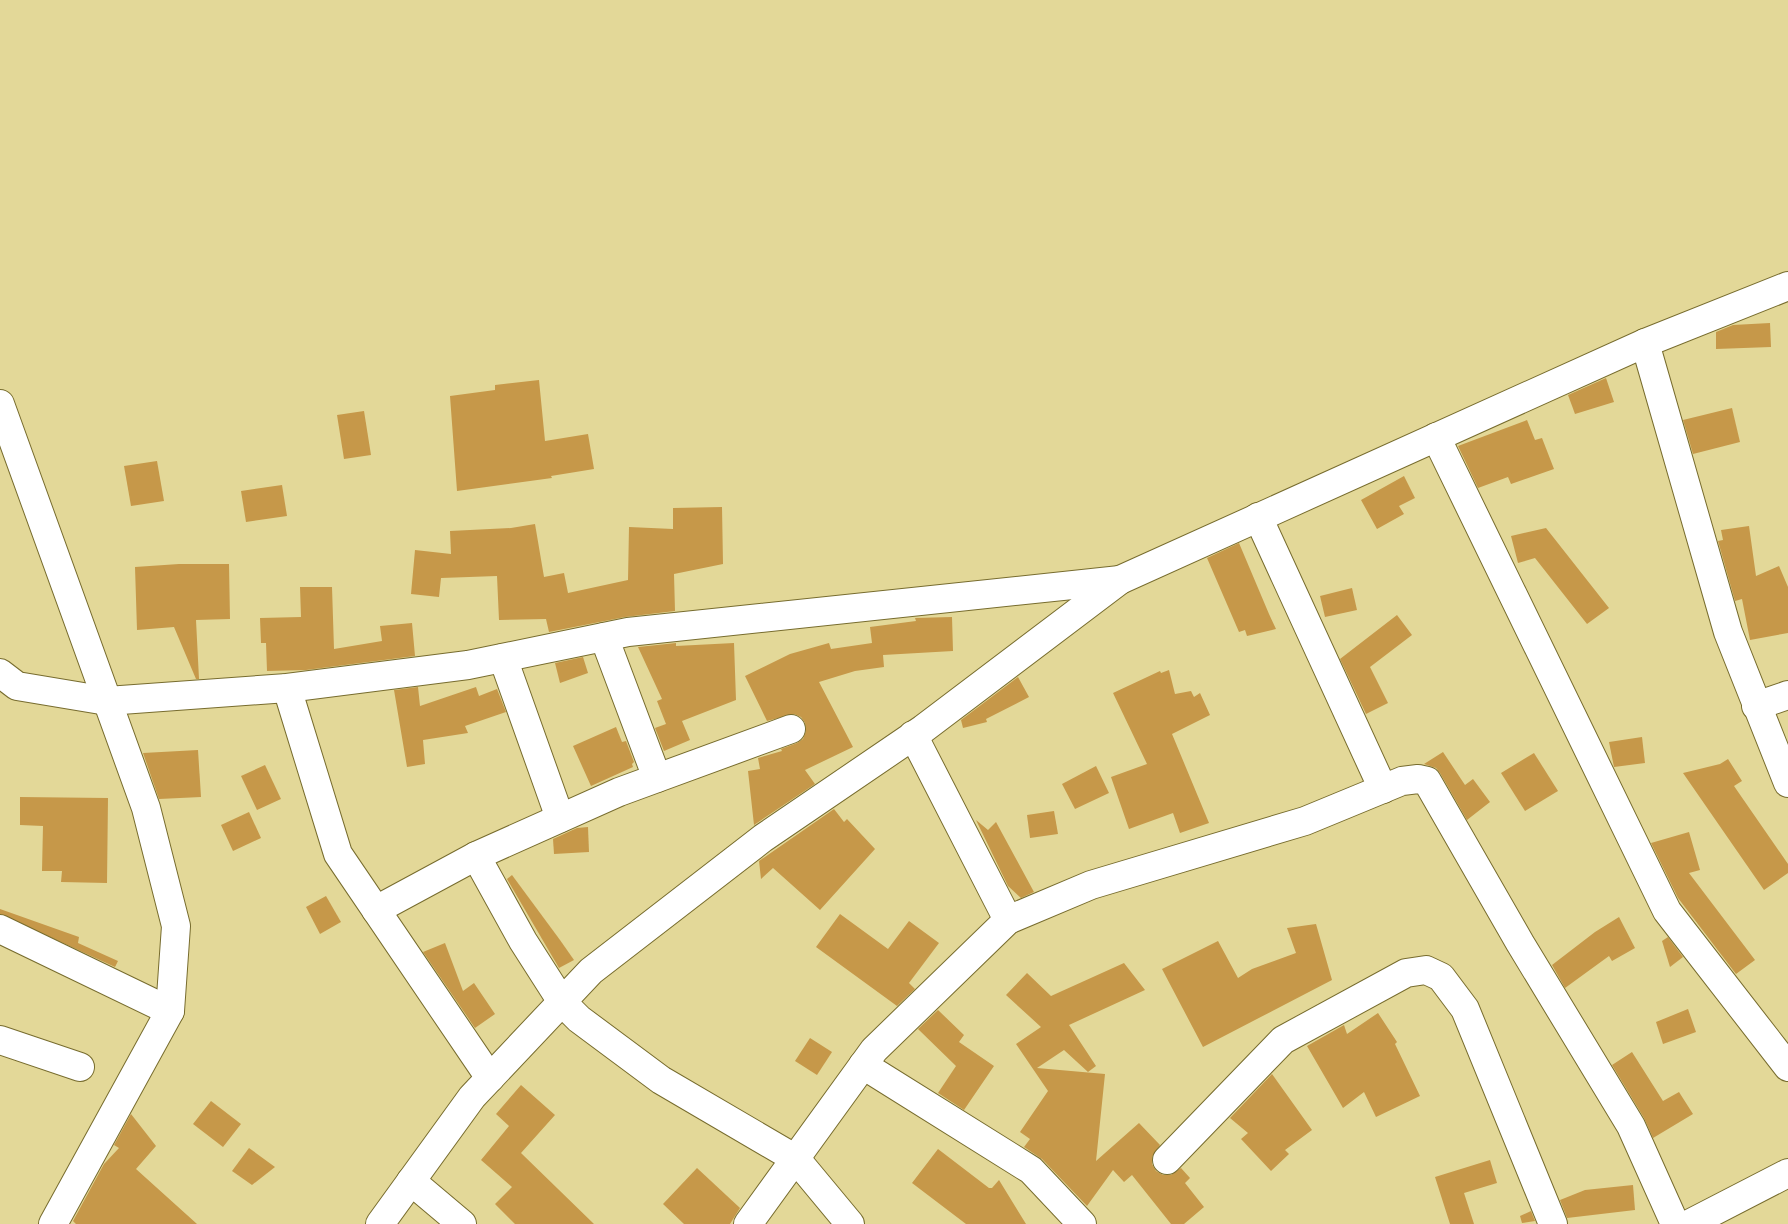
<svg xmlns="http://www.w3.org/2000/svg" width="1788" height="1224" font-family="'Fira Sans Condensed',sans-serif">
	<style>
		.building { fill: #c69849 }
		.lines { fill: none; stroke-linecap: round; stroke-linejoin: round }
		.minor-casing { stroke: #776c2e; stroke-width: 30 }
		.minor { stroke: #fff; stroke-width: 28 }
	</style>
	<rect width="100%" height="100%" fill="#e3d898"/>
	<g class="building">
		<path d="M 1770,323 L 1771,347 L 1716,349 L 1716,332 L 1733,325 Z"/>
		<path d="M 1606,378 L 1614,402 L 1575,414 L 1568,395 Z"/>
		<path d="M 539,380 L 545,441 L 588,434 L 594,469 L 551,476 L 552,478 L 457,491 L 450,396 L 495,390 L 495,385 Z"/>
		<path d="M 1732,408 L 1740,442 L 1693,454 L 1683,420 Z"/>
		<path d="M 364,411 L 371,455 L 344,459 L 337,415 Z"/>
		<path d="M 1527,420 L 1535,440 L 1542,438 L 1554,469 L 1511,484 L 1508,477 L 1478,488 L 1458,446 Z"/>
		<path d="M 157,461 L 164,501 L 131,506 L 124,466 Z"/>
		<path d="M 1404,476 L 1415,498 L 1399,506 L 1404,514 L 1377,529 L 1361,500 Z"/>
		<path d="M 282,485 L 287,516 L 246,522 L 241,491 Z"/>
		<path d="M 722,507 L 723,564 L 674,574 L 675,611 L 625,617 L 549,632 L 546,619 L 499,620 L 497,576 L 441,578 L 439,597 L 411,594 L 415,550 L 451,554 L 450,531 L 511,528 L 535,524 L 544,577 L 564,573 L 568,593 L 628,580 L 629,527 L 673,529 L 673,508 Z"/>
		<path d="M 1749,526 L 1756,576 L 1779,566 L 1788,587 L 1788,633 L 1750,640 L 1742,599 L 1735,601 L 1718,541 L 1723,540 L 1721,530 Z"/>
		<path d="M 1546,528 L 1609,608 L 1587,624 L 1535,558 L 1518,563 L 1511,536 Z"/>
		<path d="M 1239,543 L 1269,614 L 1276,629 L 1247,636 L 1245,630 L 1239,632 L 1207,558 Z"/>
		<path d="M 179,564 L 229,564 L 230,619 L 196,620 L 199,679 L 196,679 L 174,627 L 137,630 L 135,567 Z"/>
		<path d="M 300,587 L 332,587 L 334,649 L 382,641 L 380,626 L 412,623 L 415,656 L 306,670 L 267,671 L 266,643 L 261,643 L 260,618 L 301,617 Z"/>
		<path d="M 1352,588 L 1357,610 L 1325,617 L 1320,596 Z"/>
		<path d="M 1397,615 L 1412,635 L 1370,667 L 1388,703 L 1366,714 L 1340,659 Z"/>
		<path d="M 952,617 L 953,651 L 883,655 L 884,667 L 855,671 L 819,682 L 853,747 L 805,770 L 815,784 L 754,825 L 748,771 L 760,769 L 758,758 L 782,751 L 781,749 L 797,743 L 803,739 L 806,731 L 805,723 L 801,717 L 794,714 L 767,721 L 745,676 L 790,654 L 829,643 L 831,649 L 872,643 L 870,627 L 916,621 L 915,618 Z"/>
		<path d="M 676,643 L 676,646 L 734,643 L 736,700 L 682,721 L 690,740 L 664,751 L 655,728 L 666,724 L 657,701 L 662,699 L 638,647 Z"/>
		<path d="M 583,657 L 588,673 L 560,683 L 555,663 Z"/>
		<path d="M 1169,670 L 1175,694 L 1191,691 L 1194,697 L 1200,693 L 1210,715 L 1172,734 L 1209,823 L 1180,833 L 1173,813 L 1129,829 L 1111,777 L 1147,764 L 1113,693 L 1160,671 L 1161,673 Z"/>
		<path d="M 1018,677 L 1029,697 L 986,719 L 987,722 L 963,728 L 961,720 Z"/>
		<path d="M 418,687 L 420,706 L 476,687 L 479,696 L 497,689 L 506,712 L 465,726 L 468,733 L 423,740 L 425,764 L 407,767 L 394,690 Z"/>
		<path d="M 616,727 L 622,742 L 626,741 L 634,762 L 632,764 L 633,767 L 591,786 L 573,746 Z"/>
		<path d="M 1642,737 L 1645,763 L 1614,767 L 1609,742 Z"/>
		<path d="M 198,750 L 201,797 L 159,799 L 143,753 Z"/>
		<path d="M 1443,752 L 1465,785 L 1473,779 L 1490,802 L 1467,820 L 1440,773 L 1436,768 L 1424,764 Z"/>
		<path d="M 1534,753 L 1558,791 L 1525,811 L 1501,773 Z"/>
		<path d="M 1728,759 L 1742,781 L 1734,786 L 1788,864 L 1788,873 L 1764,890 L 1683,773 L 1720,764 Z"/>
		<path d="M 265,765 L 281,799 L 257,810 L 241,776 Z"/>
		<path d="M 1096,766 L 1109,793 L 1075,809 L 1062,784 Z"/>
		<path d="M 20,797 L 108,798 L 107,883 L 61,882 L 62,871 L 42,871 L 43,826 L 20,825 Z"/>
		<path d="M 834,809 L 844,822 L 847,819 L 875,849 L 820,910 L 773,868 L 761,879 L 759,861 Z"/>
		<path d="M 1054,811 L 1058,834 L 1030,838 L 1027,815 Z"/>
		<path d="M 249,812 L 261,838 L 233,851 L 221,825 Z"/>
		<path d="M 976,820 L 988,830 L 996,822 L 1034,892 L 1021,898 L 1008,886 Z"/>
		<path d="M 588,827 L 589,852 L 554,854 L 553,839 L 577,828 Z"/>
		<path d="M 1689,832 L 1700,870 L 1689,873 L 1755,960 L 1736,974 L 1678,898 L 1651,843 Z"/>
		<path d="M 512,875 L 560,940 L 574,960 L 559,968 L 507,879 Z"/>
		<path d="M 326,896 L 341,922 L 320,934 L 306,907 Z"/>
		<path d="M 0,909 L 79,937 L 78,943 L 118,961 L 115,967 L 0,914 Z"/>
		<path d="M 840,914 L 888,949 L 909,921 L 939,943 L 909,983 L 915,989 L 897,1006 L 816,947 Z"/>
		<path d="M 1619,917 L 1635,948 L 1612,961 L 1609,956 L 1565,988 L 1552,965 L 1595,932 Z"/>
		<path d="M 1316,924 L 1332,980 L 1203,1047 L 1162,969 L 1218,941 L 1238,978 L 1252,969 L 1296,953 L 1287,928 Z"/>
		<path d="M 1668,937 L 1683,957 L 1670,967 L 1662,941 Z"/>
		<path d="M 445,943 L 463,991 L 474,983 L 495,1014 L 475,1028 L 423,952 Z"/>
		<path d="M 1124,963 L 1145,990 L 1069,1025 L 1096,1066 L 1088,1072 L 1064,1050 L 1037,1068 L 1105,1074 L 1096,1161 L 1139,1123 L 1160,1145 L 1152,1157 L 1152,1164 L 1156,1171 L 1163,1175 L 1171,1175 L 1181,1168 L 1190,1178 L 1185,1183 L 1204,1207 L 1184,1224 L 1171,1224 L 1132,1175 L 1124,1182 L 1113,1170 L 1087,1206 L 1042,1159 L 1024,1147 L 1030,1139 L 1020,1132 L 1048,1091 L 1016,1044 L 1041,1027 L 1006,995 L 1027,973 L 1051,996 Z"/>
		<path d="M 1688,1009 L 1696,1032 L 1663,1044 L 1656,1022 Z"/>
		<path d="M 938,1010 L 964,1035 L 959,1042 L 994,1066 L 964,1110 L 938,1093 L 956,1066 L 918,1029 Z"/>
		<path d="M 1378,1013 L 1397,1042 L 1395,1044 L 1420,1096 L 1376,1117 L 1364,1092 L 1343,1108 L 1307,1046 L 1344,1025 L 1347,1034 Z"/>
		<path d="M 810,1038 L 832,1052 L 817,1075 L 795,1061 Z"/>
		<path d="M 1632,1052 L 1663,1101 L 1679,1092 L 1693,1114 L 1653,1138 L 1644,1118 L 1612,1065 Z"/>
		<path d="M 1272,1074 L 1312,1130 L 1285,1150 L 1289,1154 L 1271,1171 L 1241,1139 L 1248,1133 L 1230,1118 Z"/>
		<path d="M 521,1085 L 555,1115 L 521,1153 L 594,1224 L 515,1224 L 495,1204 L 512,1187 L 481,1160 L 509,1126 L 496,1114 Z"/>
		<path d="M 211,1101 L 241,1124 L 223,1147 L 193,1124 Z"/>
		<path d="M 131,1114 L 156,1146 L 136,1169 L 197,1224 L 76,1224 L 73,1221 L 104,1164 L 119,1148 L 114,1145 Z"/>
		<path d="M 249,1148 L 275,1167 L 252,1185 L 232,1171 Z"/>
		<path d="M 938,1149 L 989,1188 L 992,1188 L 999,1180 L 1026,1224 L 966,1224 L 912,1183 Z"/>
		<path d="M 1490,1160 L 1497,1183 L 1464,1193 L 1474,1224 L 1450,1224 L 1435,1177 Z"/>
		<path d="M 697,1168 L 740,1208 L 730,1224 L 684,1224 L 663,1204 Z"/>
		<path d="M 1633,1185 L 1635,1210 L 1567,1218 L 1560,1200 L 1585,1190 Z"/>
		<path d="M 1531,1211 L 1535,1221 L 1522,1223 L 1520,1216 Z"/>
	</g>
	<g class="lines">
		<defs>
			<g id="minor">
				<path d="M 1645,343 L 1728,632 L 1788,783"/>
				<path d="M 0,404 L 146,808 L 176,926 L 170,1011 L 53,1224"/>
				<path d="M 1436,437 L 1667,911 L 1788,1067"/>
				<path d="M 1258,517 L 1383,789"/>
				<path d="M 604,637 L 657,778"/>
				<path d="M 503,658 L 560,818"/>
				<path d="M 0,673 L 17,686 L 107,701 L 287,688 L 468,665 L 628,632 L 1120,580"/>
				<path d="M 287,688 L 338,854 L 490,1078"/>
				<path d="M 1756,706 L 1788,695"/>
				<path d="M 913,735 L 1008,920"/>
				<path d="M 476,856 L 523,941 L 562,1002 L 579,1019 L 661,1080 L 796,1159 L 850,1224"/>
				<path d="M 376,910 L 476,856 L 619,792 L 791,729"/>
				<path d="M 0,929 L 170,1011"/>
				<path d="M 0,1040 L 80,1067"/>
				<path d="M 863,1065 L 1031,1170 L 1082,1224"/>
				<path d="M 1167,1160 L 1283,1040 L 1406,973 L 1426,970 L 1441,977 L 1465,1009 L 1553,1224"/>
				<path d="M 411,1181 L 462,1224"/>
				<path d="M 380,1224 L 472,1097 L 591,971 L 763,838 L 923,729 L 1120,580 L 1645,343 L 1788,286"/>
				<path d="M 748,1224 L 874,1050 L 1008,920 L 1091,885 L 1305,821 L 1402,781 L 1418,779 L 1427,781 L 1520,943 L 1631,1126 L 1675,1224"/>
				<path d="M 1689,1224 L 1788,1173"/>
			</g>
		</defs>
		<use href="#minor" class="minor-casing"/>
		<use href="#minor" class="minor"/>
	</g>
</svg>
